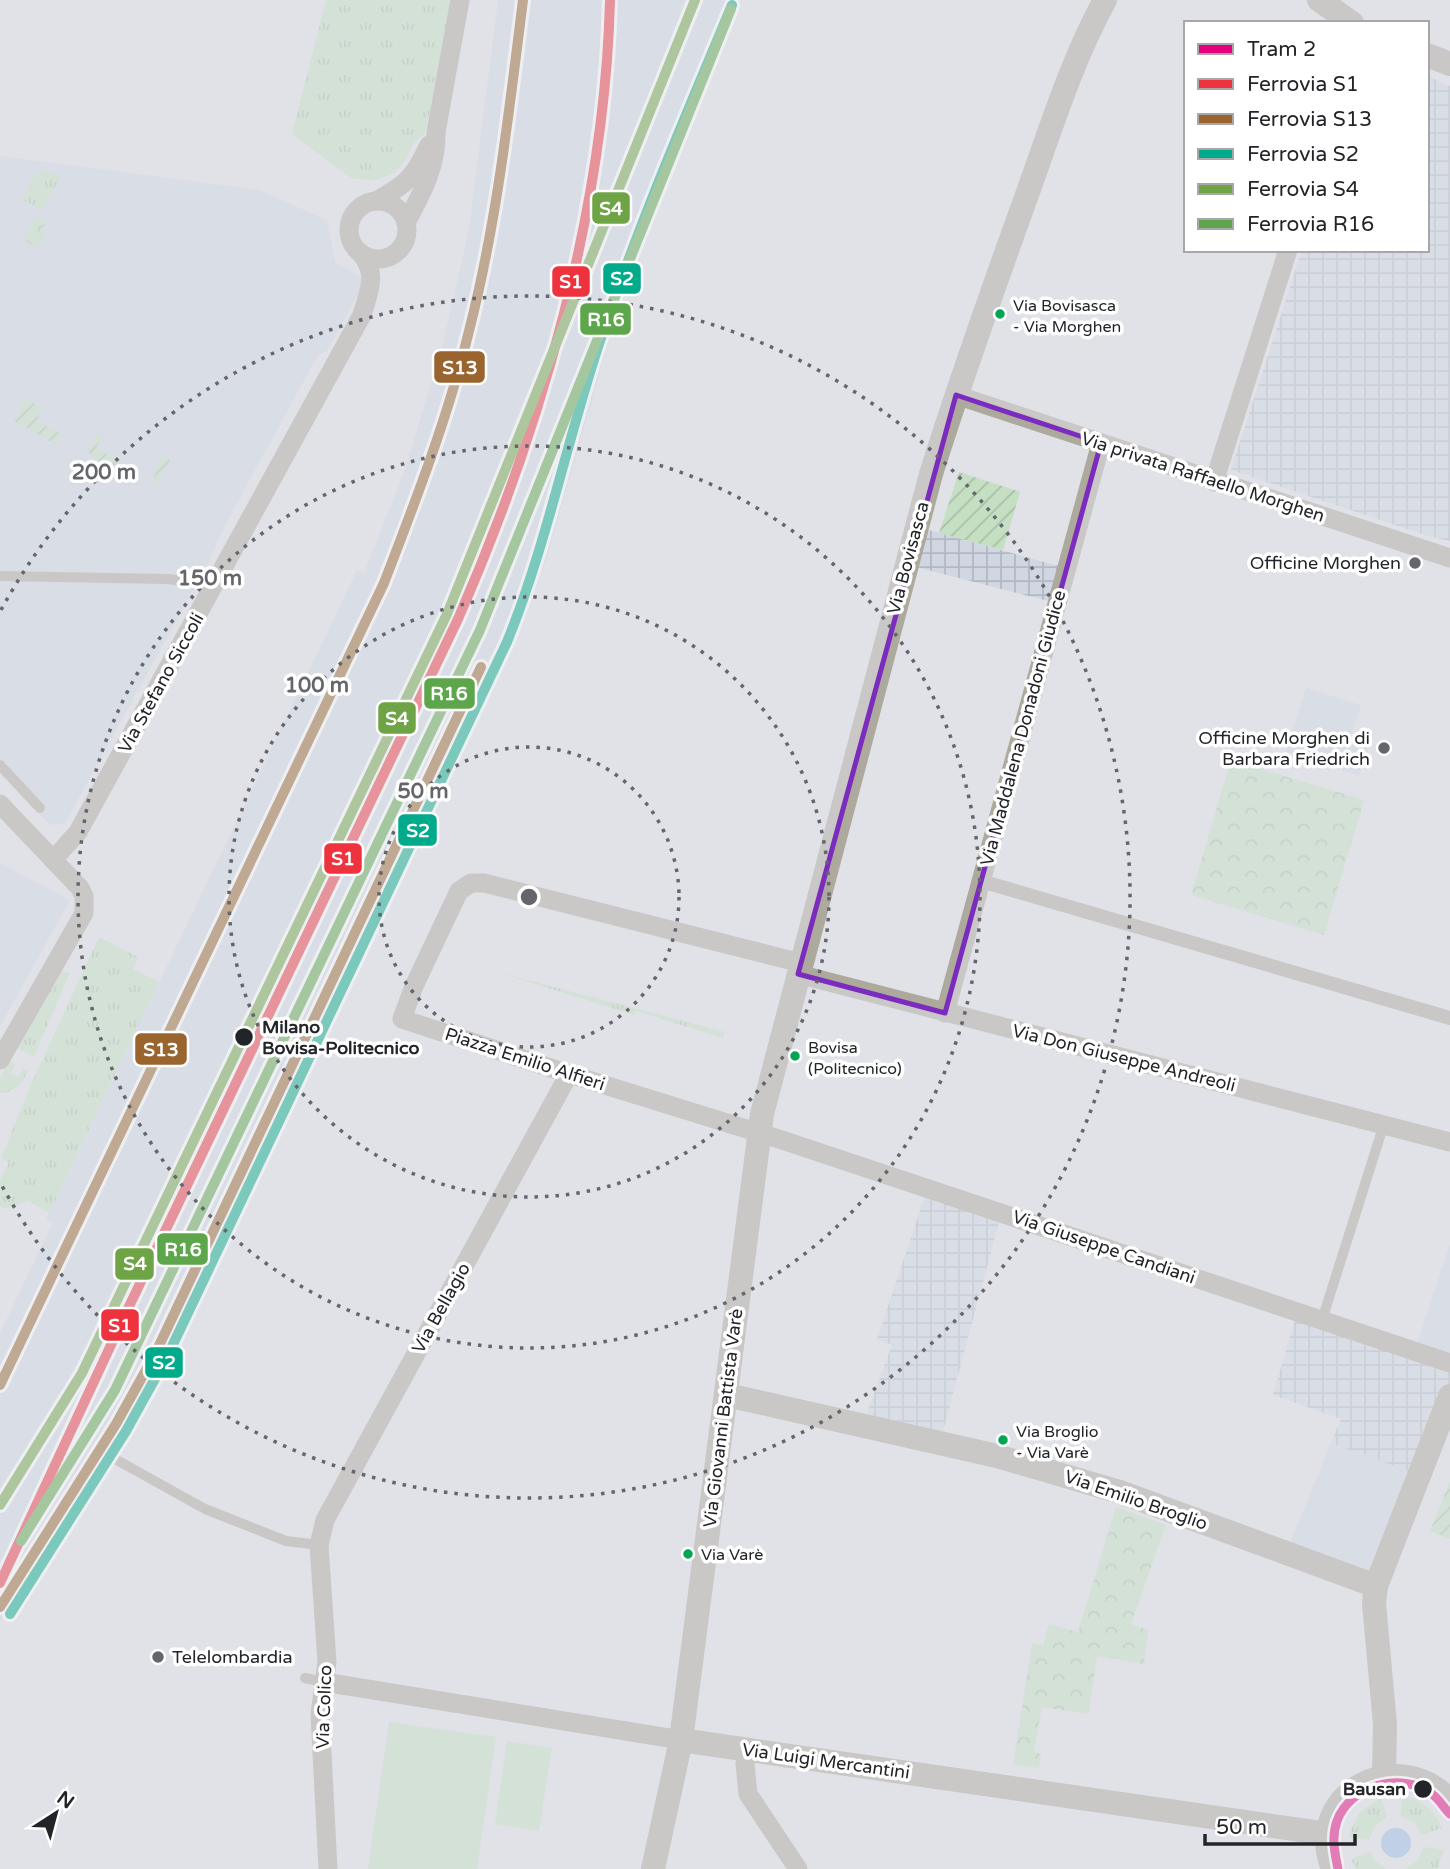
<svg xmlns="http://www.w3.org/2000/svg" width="1450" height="1869" font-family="'Varela Round',sans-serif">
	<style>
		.built { fill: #d1d7e2 }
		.industrial { fill: url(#industrial-grid) }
		.grass { fill: url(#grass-tufts) }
		.forest { fill: url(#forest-crowns) }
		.garden { fill: url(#garden-furrows) }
		.pitch { fill: #c5dfc3 }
		.water { fill: #99bae4 }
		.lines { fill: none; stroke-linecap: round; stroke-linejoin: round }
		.service { stroke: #ada99d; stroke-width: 10 }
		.pedestrian { stroke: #ada99d; stroke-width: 14 }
		.minor { stroke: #ada99d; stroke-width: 19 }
		.tertiary { stroke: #ada99d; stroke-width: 24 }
		.tram { stroke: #abaaa6; stroke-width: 2 }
		.rail-1-casing { stroke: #fff; stroke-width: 16 }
		.rail-2-casing { stroke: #fff; stroke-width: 16 }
		.rail-3-casing { stroke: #fff; stroke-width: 16 }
		.rail-4-casing { stroke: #fff; stroke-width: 16 }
		.rail-5-casing { stroke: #fff; stroke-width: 16 }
		.rail-1 { stroke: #ee333e; stroke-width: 10 }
		.rail-2 { stroke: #99642e; stroke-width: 10 }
		.rail-3 { stroke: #00aa8a; stroke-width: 10 }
		.rail-4 { stroke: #6fa446; stroke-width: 10 }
		.rail-5 { stroke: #5ea64b; stroke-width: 10 }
		.tram-1-casing { stroke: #fff; stroke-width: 14 }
		.tram-1 { stroke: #e5007d; stroke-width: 9 }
		.marked { fill: none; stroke: #7b2cbf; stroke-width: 5; stroke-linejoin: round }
		.ring { fill: none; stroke: #64666b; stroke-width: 3.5; stroke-dasharray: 3.5 7 }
		.bus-dot { fill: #00a651; stroke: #fff; stroke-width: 2.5 }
		.poi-dot { fill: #64666b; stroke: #fff; stroke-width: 2.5 }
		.stop-dot { fill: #222428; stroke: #fff; stroke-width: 2.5 }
		.labels { text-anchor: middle; stroke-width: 7; stroke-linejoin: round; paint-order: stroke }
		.bus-label { font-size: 16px; fill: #222428; stroke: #fff; text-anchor: start }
		.street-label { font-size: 18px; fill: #222428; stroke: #fff }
		.poi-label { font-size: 18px; fill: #222428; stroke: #fff; text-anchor: end }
		.stop-label { font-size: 18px; font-weight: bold; fill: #222428; stroke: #fff; text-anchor: start }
		.centre { fill: #64666b; stroke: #fff; stroke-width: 3.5 }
		.ring-label { font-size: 21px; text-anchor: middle; font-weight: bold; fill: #64666b; stroke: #fff; stroke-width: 7; stroke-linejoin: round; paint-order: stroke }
		.line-badge { stroke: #fff; stroke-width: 2.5 }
		.badge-label { font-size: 19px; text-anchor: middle; font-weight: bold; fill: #fff }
	</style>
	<defs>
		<pattern id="industrial-grid" width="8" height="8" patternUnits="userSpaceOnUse" patternTransform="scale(1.75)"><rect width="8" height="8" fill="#d1d7e2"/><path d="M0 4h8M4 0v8" fill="none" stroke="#b3b8c2"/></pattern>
		<pattern id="grass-tufts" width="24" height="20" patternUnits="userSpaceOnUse" patternTransform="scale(1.75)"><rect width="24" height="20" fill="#c5dfc3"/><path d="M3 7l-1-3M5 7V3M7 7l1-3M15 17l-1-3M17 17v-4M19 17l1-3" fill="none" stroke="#a9bfa8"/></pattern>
		<pattern id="forest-crowns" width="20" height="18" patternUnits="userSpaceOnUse" patternTransform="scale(1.75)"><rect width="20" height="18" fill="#c5dfc3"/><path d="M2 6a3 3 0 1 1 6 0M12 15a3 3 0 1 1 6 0" fill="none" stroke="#a9bfa8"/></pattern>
		<pattern id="garden-furrows" width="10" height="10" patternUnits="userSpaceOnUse" patternTransform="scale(1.75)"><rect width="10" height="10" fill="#c5dfc3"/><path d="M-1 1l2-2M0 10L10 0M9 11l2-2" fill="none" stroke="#a9bfa8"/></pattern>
	</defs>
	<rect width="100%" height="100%" fill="#e0e2e8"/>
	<g class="built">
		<path d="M 498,0 L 733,0 L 641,228 L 546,561 L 507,642 L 512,645 L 216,1263 L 210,1260 L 160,1360 L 133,1407 L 0,1621 L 0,1333 L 53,1223 L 46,1219 L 357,570 L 364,573 L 405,470 L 443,343 L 469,230 Z"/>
		<path d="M 0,156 L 259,190 L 327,220 L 335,262 L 366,280 L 326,352 L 318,355 L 225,525 L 207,565 L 65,823 L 50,825 L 0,775 Z"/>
		<path d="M 1306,688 L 1361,705 L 1351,735 L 1371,741 L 1359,776 L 1286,752 Z"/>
		<path d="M 0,863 L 70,900 L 0,1026 Z"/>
		<path d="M 1450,1244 L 1450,1362 L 1415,1350 Z"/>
		<path d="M 1331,1443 L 1419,1475 L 1368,1583 L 1286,1553 Z"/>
	</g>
	<g class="industrial">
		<path d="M 1427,76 L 1450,86 L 1450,541 L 1428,536 L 1231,470 L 1302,250 L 1427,250 Z"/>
		<path d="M 918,527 L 1066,568 L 1056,603 L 908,565 Z"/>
		<path d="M 927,1190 L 1001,1215 L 940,1442 L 862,1426 L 892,1345 L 877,1339 Z"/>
		<path d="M 1297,1313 L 1450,1363 L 1450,1395 L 1419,1475 L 1331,1443 L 1341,1419 L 1273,1395 Z"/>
	</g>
	<g class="grass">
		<path d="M 326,0 L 452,0 L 425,134 L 413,144 L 405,160 L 395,172 L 377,180 L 353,179 L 292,134 Z"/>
		<path d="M 38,170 L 61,176 L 42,210 L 22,199 Z"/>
		<path d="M 99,937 L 138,957 L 133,969 L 159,982 L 49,1213 L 28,1201 L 5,1209 L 0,1206 L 0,1180 L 9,1162 L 1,1158 L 29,1089 Z"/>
		<path d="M 61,970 L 69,974 L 34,1057 L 17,1048 Z"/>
		<path d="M 501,973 L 725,1032 L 723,1038 L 636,1011 L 634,1015 Z"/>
		<path d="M 10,1061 L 15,1064 L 11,1073 L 18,1077 L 23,1068 L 28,1071 C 21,1084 16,1092 0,1093 L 0,1078 Z"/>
		<path d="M 1403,1796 C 1422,1800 1434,1810 1442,1828 L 1422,1835 L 1414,1822 L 1400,1816 Z"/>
		<path d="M 1381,1798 L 1387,1817 L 1375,1826 L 1369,1840 L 1348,1837 L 1359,1813 Z"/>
		<path d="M 1424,1847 L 1444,1850 L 1437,1869 L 1406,1869 L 1417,1861 Z"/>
		<path d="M 1370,1852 L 1375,1861 L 1386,1869 L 1356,1869 L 1351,1859 Z"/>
	</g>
	<g class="forest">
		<path d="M 37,216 L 47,221 L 41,232 L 46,235 L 38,248 L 24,240 Z"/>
		<path d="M 1231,760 L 1364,800 L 1324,935 L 1191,895 Z"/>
		<path d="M 1116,1507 L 1166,1525 L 1131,1624 L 1148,1630 L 1144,1664 L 1097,1656 L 1088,1714 L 1042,1707 L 1034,1752 L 1041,1754 L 1039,1768 L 1013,1764 L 1032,1643 L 1043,1645 L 1049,1624 L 1078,1632 Z"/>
	</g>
	<g class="garden">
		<path d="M 26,399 L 43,408 L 36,421 L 61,434 L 55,444 L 14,421 Z"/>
		<path d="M 99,433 L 103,435 L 96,448 L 131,468 L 123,478 L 113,473 L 88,452 Z"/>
		<path d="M 160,455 L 170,460 L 155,487 L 152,485 Z"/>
		<path d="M 959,472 L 1020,492 L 1003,550 L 939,533 Z"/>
		<path d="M 1450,1481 L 1450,1539 L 1430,1531 Z"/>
	</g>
	<g class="pitch">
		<path d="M 389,1722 L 496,1737 L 477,1869 L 368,1869 Z"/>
		<path d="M 507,1741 L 552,1748 L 539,1831 L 495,1824 Z"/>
	</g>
	<circle class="water" cx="1396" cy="1843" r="15"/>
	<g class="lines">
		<g class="service">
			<path d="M 0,576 L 168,579 L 197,583 L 211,592"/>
			<path d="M 0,765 L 40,808"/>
			<path d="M 1322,1320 L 1384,1124"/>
			<path d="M 106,1454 L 205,1509 L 286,1541 L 319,1545"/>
			<path d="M 305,1678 L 324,1682"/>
		</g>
		<path class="pedestrian" d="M 981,881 L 1450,1018"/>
		<g class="minor">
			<path d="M 376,201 C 407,184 414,177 429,145"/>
			<circle cx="378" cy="230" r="29"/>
			<path d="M 406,223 C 422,193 437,166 436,132 L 460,0"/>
			<path d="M 956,395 L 1450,558"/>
			<path d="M 1214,482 L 1288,250"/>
			<path d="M 0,804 L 80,888 L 84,896 L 84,913 L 0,1060"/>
			<path d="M 53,860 L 78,832 L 362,315 C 369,290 378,276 361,253"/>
			<path d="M 801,963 L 484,883 L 471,883 L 459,891 L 414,986 L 402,1019 L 569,1074 L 779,1139 L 1450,1363"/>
			<path d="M 798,974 L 1450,1142"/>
			<path d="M 945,1013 L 1101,443"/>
			<path d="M 324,1682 L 681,1740"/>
			<path d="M 748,1750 L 745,1764 L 748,1794 L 798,1869"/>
			<path d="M 328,1869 L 320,1714 L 327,1662 L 319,1545 L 325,1520 L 569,1074"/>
		</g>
		<g class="tertiary">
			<path d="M 1319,0 L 1352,23"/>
			<path d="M 1427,55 L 1450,64"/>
			<path d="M 727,1395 L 997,1456 L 1120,1492 L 1376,1586"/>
			<path d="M 681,1740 L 1328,1834"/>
			<path d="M 1384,1776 L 1385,1724 L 1374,1604 L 1376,1586 L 1450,1396"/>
			<path d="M 653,1869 L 681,1740 L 762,1114 L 931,474 C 961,379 994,286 1028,192 C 1051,128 1072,60 1105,0"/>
			<path d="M 1333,1869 C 1303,1795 1397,1743 1450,1801"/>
		</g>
		<path class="tram" d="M 1324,1869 C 1297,1792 1394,1733 1450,1791"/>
		<defs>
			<path id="rail-1" d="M 0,1583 L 124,1317 L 458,619 C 541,430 605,207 610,0"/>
			<g id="rail-2">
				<path d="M 0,1385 L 384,583 C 416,500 448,417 469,331 C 497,222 509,111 523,0"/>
				<path d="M 0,1607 L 116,1424 L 156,1352 L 481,667"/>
			</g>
			<path id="rail-3" d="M 10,1614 L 126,1431 L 167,1357 L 507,642 C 546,546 566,445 598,347 C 636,230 685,118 732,5"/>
			<path id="rail-4" d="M 0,1505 L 82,1373 L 447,614 L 695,0"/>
			<path id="rail-5" d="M 21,1541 L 115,1390 L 480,630 L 731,9"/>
		</defs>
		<use href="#rail-1" class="rail-1-casing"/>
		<use href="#rail-2" class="rail-2-casing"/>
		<use href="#rail-3" class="rail-3-casing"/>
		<use href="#rail-4" class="rail-4-casing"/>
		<use href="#rail-5" class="rail-5-casing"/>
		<use href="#rail-1" class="rail-1"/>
		<use href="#rail-2" class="rail-2"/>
		<use href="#rail-3" class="rail-3"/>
		<use href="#rail-4" class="rail-4"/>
		<use href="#rail-5" class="rail-5"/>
		<defs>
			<path id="tram-1" d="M 1338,1869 C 1335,1853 1331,1838 1337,1821 C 1350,1785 1401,1771 1432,1794 C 1439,1799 1444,1808 1450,1814"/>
		</defs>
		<use href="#tram-1" class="tram-1-casing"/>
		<use href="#tram-1" class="tram-1"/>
	</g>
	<path d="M0 0H1450V1869H0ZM 956,395 L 1101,443 L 945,1013 L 798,974 Z" fill="#e0e2e8" fill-opacity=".55" fill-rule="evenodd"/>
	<path class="marked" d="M 956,395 L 1101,443 L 945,1013 L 798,974 Z"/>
	<g class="ring">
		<circle cx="529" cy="897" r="150"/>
		<circle cx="529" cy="897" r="300"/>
		<circle cx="529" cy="897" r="451"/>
		<path d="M1 610A601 601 0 1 1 1 1184"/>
	</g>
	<g class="bus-dot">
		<circle cx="1000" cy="314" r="6"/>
		<circle cx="795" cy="1056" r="6"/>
		<circle cx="1003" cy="1440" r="6"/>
		<circle cx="688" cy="1554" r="6"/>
	</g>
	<g class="poi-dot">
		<circle cx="1415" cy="563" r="7"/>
		<circle cx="1384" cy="748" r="7"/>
		<circle cx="158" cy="1657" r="7"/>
	</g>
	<g class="stop-dot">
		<circle cx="244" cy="1037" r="10"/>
		<circle cx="1423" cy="1789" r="10"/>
	</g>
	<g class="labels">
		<g class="bus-label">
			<text x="1013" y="311">Via Bovisasca<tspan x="1013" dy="21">- Via Morghen</tspan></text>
			<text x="808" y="1053">Bovisa<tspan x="808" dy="21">(Politecnico)</tspan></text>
			<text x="1016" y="1437">Via Broglio<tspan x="1016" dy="21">- Via Varè</tspan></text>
			<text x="701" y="1560">Via Varè</text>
		</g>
		<g class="street-label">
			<text transform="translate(1203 477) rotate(18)" y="6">Via privata Raffaello Morghen</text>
			<text transform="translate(908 558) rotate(-75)" y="6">Via Bovisasca</text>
			<text transform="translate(161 683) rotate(-61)" y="6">Via Stefano Siccoli</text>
			<text transform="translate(1023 728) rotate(-75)" y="6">Via Maddalena Donadoni Giudice</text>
			<text transform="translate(1124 1058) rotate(14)" y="6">Via Don Giuseppe Andreoli</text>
			<text transform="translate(525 1059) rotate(18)" y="6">Piazza Emilio Alfieri</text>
			<text transform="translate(1104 1247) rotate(19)" y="6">Via Giuseppe Candiani</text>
			<text transform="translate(441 1308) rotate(-61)" y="6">Via Bellagio</text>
			<text transform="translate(723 1418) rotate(-83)" y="6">Via Giovanni Battista Varè</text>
			<text transform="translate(1136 1500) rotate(19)" y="6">Via Emilio Broglio</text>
			<text transform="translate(324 1707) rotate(-88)" y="6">Via Colico</text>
			<text transform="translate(826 1761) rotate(8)" y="6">Via Luigi Mercantini</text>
		</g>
		<g class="poi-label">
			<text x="1401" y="569">Officine Morghen</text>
			<text x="1370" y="744">Officine Morghen di<tspan x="1370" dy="21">Barbara Friedrich</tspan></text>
			<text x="172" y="1663" text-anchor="start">Telelombardia</text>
		</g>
		<g class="stop-label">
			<text x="262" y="1033">Milano<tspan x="262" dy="21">Bovisa-Politecnico</tspan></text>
			<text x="1406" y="1795" text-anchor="end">Bausan</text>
		</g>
	</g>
	<circle cx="529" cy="897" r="10" class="centre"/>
	<g class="ring-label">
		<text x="104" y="479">200 m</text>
		<text x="210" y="585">150 m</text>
		<text x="317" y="692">100 m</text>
		<text x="423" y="798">50 m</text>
	</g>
	<g class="line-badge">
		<rect x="591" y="191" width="40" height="34" rx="7" fill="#6fa446"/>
		<rect x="602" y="262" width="40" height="33" rx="7" fill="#00aa8a"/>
		<rect x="551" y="265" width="40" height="33" rx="7" fill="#ee333e"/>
		<rect x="579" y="302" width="53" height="34" rx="7" fill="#5ea64b"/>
		<rect x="433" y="350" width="53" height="34" rx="7" fill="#99642e"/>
		<rect x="423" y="677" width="53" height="33" rx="7" fill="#5ea64b"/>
		<rect x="377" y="701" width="40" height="34" rx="7" fill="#6fa446"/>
		<rect x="397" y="813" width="41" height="34" rx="7" fill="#00aa8a"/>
		<rect x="323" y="842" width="40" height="33" rx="7" fill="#ee333e"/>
		<rect x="134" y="1032" width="54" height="34" rx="7" fill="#99642e"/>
		<rect x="156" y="1232" width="53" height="34" rx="7" fill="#5ea64b"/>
		<rect x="114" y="1247" width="41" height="34" rx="7" fill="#6fa446"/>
		<rect x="100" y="1308" width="40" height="34" rx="7" fill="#ee333e"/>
		<rect x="144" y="1346" width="40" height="33" rx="7" fill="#00aa8a"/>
	</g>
	<g class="badge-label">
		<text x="611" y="215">S4</text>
		<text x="622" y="285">S2</text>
		<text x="571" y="288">S1</text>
		<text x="606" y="326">R16</text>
		<text x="460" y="374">S13</text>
		<text x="449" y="700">R16</text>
		<text x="397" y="725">S4</text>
		<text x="418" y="837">S2</text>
		<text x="343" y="865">S1</text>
		<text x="161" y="1056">S13</text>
		<text x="183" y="1256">R16</text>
		<text x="135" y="1270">S4</text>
		<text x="120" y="1332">S1</text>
		<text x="164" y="1369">S2</text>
	</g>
	<rect x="1184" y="21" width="245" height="231" fill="#ffffff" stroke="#a7a7a9" stroke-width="2"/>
	<rect x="1198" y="44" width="35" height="10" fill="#e5007d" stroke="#a7a7a9" stroke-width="2"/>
	<text x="1247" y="56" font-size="21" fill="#222428">Tram 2</text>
	<rect x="1198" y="79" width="35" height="10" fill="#ee333e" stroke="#a7a7a9" stroke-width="2"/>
	<text x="1247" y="91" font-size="21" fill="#222428">Ferrovia S1</text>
	<rect x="1198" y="114" width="35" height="10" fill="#99642e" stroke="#a7a7a9" stroke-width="2"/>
	<text x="1247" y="126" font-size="21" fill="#222428">Ferrovia S13</text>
	<rect x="1198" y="149" width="35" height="10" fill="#00aa8a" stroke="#a7a7a9" stroke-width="2"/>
	<text x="1247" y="161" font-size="21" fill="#222428">Ferrovia S2</text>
	<rect x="1198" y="184" width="35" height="10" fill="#6fa446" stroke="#a7a7a9" stroke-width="2"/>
	<text x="1247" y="196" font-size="21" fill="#222428">Ferrovia S4</text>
	<rect x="1198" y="219" width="35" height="10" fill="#5ea64b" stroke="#a7a7a9" stroke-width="2"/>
	<text x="1247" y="231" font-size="21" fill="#222428">Ferrovia R16</text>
	<g transform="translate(56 1813) rotate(36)" stroke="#ffffff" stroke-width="5" paint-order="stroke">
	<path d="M0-5L12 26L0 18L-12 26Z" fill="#222428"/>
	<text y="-10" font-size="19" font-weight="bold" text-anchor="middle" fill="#222428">N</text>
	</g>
	<path d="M1205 1834v10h150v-10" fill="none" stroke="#222428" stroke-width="3.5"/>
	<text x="1216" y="1834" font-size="21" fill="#222428" stroke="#ffffff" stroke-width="5" paint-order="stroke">50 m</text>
</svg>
